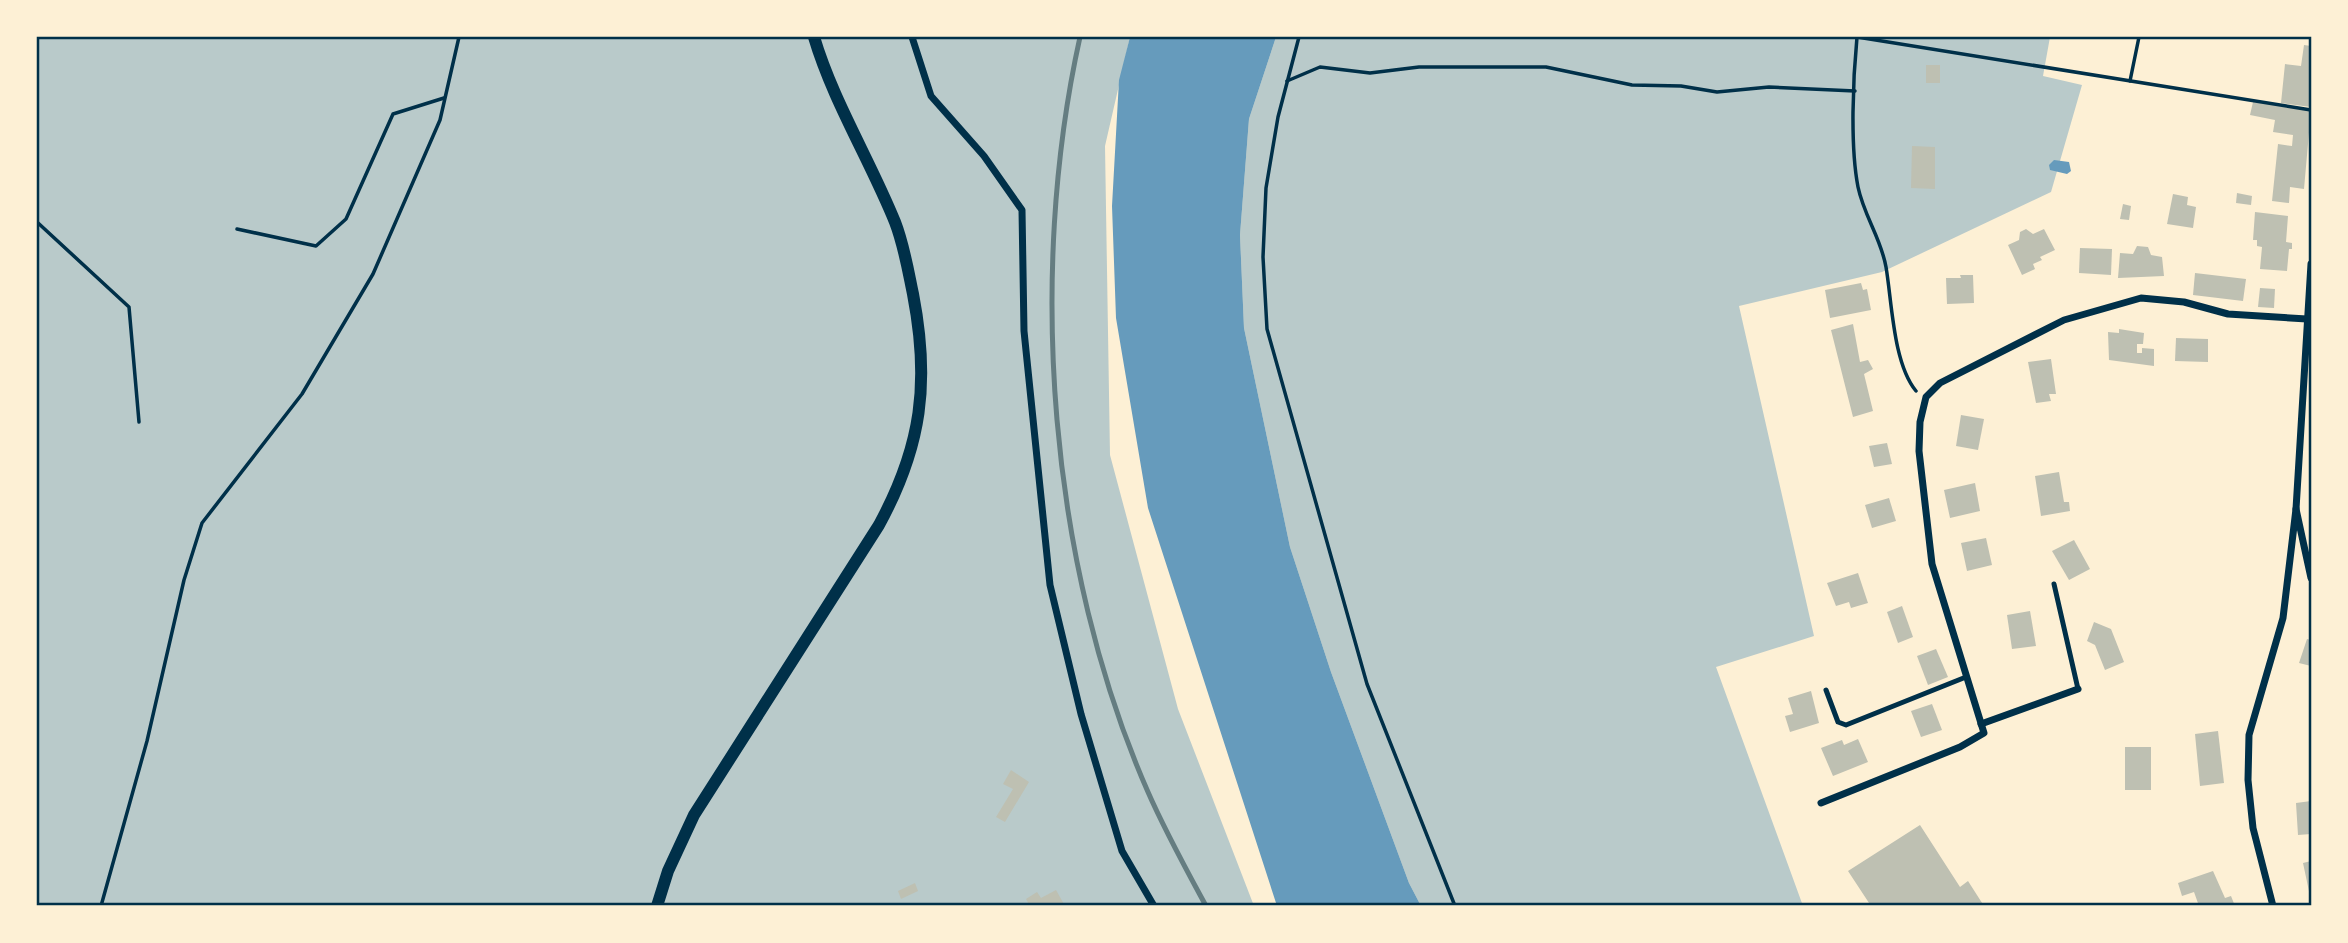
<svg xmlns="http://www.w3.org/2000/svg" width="2348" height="943" font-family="Poppins,sans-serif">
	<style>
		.green { fill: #b9caca }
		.water { fill: #669bbc }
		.building { fill: #bec0b2 }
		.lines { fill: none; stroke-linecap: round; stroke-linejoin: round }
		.path { stroke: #003049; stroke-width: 3.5 }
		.service { stroke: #003049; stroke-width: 5 }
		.minor { stroke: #003049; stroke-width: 7 }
		.tertiary { stroke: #003049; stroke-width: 12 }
		.rail { stroke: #657d81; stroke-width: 5 }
		.neatline { fill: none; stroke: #003049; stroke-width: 2.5 }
	</style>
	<rect width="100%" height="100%" fill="#fdf0d5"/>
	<g class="green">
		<path d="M 37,37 L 1130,37 L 1105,146 L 1110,455 L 1178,709 L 1254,906 L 37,906 Z"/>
		<path d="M 1276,37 L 2050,37 L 2043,76 L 2082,85 L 2051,192 L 1882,272 L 1739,306 L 1814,636 L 1716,667 L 1803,906 L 1421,906 L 1409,883 L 1331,672 L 1290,547 L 1244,328 L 1240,235 L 1249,119 Z"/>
	</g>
	<g class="water">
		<path d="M 1130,37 L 1276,37 L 1249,119 L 1240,235 L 1244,328 L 1290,547 L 1331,672 L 1409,883 L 1421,906 L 1277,906 L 1148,508 L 1116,318 L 1112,206 L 1119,80 Z"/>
		<path d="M 2054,160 L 2069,162 L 2071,171 L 2067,174 L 2050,170 L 2049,165 Z"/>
	</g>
	<g class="building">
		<path d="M 2304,45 L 2311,46 L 2311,107 L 2281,103 L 2285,64 L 2301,66 Z"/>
		<rect x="1926" y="65" width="14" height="18"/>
		<path d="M 2253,102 L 2311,110 L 2304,189 L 2290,187 L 2289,203 L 2272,201 L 2278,144 L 2292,146 L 2293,135 L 2273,132 L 2275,120 L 2250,115 Z"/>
		<path d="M 1912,146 L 1935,147 L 1935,189 L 1911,188 Z"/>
		<path d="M 2237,193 L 2252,196 L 2251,205 L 2236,203 Z"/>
		<path d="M 2173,194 L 2188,197 L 2187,205 L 2196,207 L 2193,228 L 2167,224 Z"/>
		<path d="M 2123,204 L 2131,206 L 2129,220 L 2120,219 Z"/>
		<path d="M 2255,212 L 2288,216 L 2286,242 L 2292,243 L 2292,249 L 2289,249 L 2287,271 L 2260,269 L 2262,247 L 2257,246 L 2257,240 L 2253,240 Z"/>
		<path d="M 2026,229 L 2033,234 L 2044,229 L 2055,250 L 2040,257 L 2042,260 L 2033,264 L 2035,269 L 2022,275 L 2008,245 L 2019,240 L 2020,232 Z"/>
		<path d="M 2137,246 L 2148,247 L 2151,255 L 2162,257 L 2164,276 L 2118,278 L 2120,253 L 2133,254 Z"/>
		<path d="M 2080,248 L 2112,249 L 2111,275 L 2079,273 Z"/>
		<path d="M 2195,273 L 2246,279 L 2243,301 L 2193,295 Z"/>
		<path d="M 1960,275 L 1973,275 L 1974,303 L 1947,304 L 1946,278 L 1961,278 Z"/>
		<path d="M 1861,283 L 1863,290 L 1867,289 L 1871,310 L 1830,318 L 1825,290 Z"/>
		<path d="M 2260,288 L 2275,289 L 2274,308 L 2258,307 Z"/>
		<path d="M 1853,324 L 1860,362 L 1868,360 L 1873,369 L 1864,374 L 1873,411 L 1853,417 L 1831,330 Z"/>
		<path d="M 2119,329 L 2144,333 L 2143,344 L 2137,344 L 2137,353 L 2142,353 L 2142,348 L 2154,349 L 2154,366 L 2109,360 L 2108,332 L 2119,333 Z"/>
		<path d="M 2176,338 L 2208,339 L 2208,362 L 2175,361 Z"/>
		<path d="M 2051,359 L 2056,394 L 2049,394 L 2051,401 L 2036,403 L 2028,362 Z"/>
		<path d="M 1961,415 L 1984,419 L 1978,450 L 1956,446 Z"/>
		<path d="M 1887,443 L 1892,464 L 1874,467 L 1869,446 Z"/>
		<path d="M 2059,472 L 2064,502 L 2069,502 L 2070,511 L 2041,516 L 2035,476 Z"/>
		<path d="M 1975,483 L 1980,511 L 1950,518 L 1944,490 Z"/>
		<path d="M 1889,498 L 1896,521 L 1872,528 L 1865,505 Z"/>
		<path d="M 1986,538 L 1992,565 L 1967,571 L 1961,543 Z"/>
		<path d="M 2074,540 L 2090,569 L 2069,580 L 2052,551 Z"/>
		<path d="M 1858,573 L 1868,603 L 1851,608 L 1849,602 L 1836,606 L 1827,583 Z"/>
		<path d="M 1902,606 L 1913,637 L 1898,643 L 1887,612 Z"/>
		<path d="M 2030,611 L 2036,646 L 2012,649 L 2007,615 Z"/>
		<path d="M 2094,622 L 2111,629 L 2124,662 L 2105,670 L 2095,645 L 2087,641 Z"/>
		<path d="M 2307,639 L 2311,640 L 2311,666 L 2299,663 Z"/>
		<path d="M 1936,649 L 1948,677 L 1928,685 L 1917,656 Z"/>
		<path d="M 1811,691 L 1819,723 L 1790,732 L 1785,716 L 1793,714 L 1788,698 Z"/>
		<path d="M 1932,704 L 1942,730 L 1921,737 L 1911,711 Z"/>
		<path d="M 2218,731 L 2224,783 L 2200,786 L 2195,734 Z"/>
		<path d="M 1858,739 L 1868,762 L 1833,776 L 1821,748 L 1842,740 L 1844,745 Z"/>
		<rect x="2125" y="747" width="26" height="43"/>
		<path d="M 1011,770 L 1029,782 L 1005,822 L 996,817 L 1013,789 L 1003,784 Z"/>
		<path d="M 2311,801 L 2311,834 L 2298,835 L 2296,803 Z"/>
		<path d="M 1920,825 L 1960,887 L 1968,881 L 1984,906 L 1871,906 L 1848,871 Z"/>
		<path d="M 2311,861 L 2311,896 L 2310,896 L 2303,863 Z"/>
		<path d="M 2213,871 L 2225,898 L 2231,896 L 2235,906 L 2199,906 L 2194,892 L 2182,896 L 2178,883 Z"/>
		<path d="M 915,883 L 918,891 L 901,899 L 898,891 Z"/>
		<path d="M 1056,890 L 1065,906 L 1030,906 L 1026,899 L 1037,892 L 1041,898 Z"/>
	</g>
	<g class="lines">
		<g class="path">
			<path d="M 1299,37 L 1278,117 L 1266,188 L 1263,257 L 1267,329 L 1367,684 L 1455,906"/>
			<path d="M 1857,37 L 2311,110"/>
			<path d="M 1857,37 C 1853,78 1850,146 1858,187 C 1864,216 1881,238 1886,267 C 1892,302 1893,363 1916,391"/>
			<path d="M 1287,81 L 1320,67 L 1370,73 L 1419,67 L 1546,67 L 1632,85 L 1681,86 L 1717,92 L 1769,87 L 1855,91"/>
			<path d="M 2130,81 L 2139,37"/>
			<path d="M 37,222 L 129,307 L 139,422"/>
			<path d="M 237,229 L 316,246 L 346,219 L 393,114 L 444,98"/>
			<path d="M 101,906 L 147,741 L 184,580 L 202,523 L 302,394 L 373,274 L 440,120 L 459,37"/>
		</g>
		<g class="service">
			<path d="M 2054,584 L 2078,689"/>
			<path d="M 1826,690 L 1838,722 L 1846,725 L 1966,677"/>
		</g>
		<g class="minor">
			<path d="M 912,37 L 931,96 L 984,156 L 1022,210 L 1024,331 L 1050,585 L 1081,714 L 1122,851 L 1154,906"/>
			<path d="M 2311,264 L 2296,509 L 2311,578"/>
			<path d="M 1981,724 L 2078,689"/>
			<path d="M 1821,803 L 1960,747 L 1984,733 L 1932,564 L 1919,451 L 1920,422 L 1926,397 L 1940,383 L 2064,320 L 2141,298 L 2184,302 L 2228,314 L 2307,319"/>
			<path d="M 2273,906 L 2253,828 L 2248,780 L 2249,735 L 2283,618 L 2296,509"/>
		</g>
		<path class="tertiary" d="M 657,906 L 668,871 L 694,815 L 879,525 C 922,446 930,382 913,294 C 908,270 904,245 895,222 C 870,160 833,101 814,37"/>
		<path class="rail" d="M 1080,37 C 1027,276 1049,567 1148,792 C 1165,831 1186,869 1206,906"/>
	</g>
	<rect width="2348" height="943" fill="none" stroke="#fdf0d5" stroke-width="77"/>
	<rect x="38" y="38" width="2272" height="866" class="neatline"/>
</svg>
